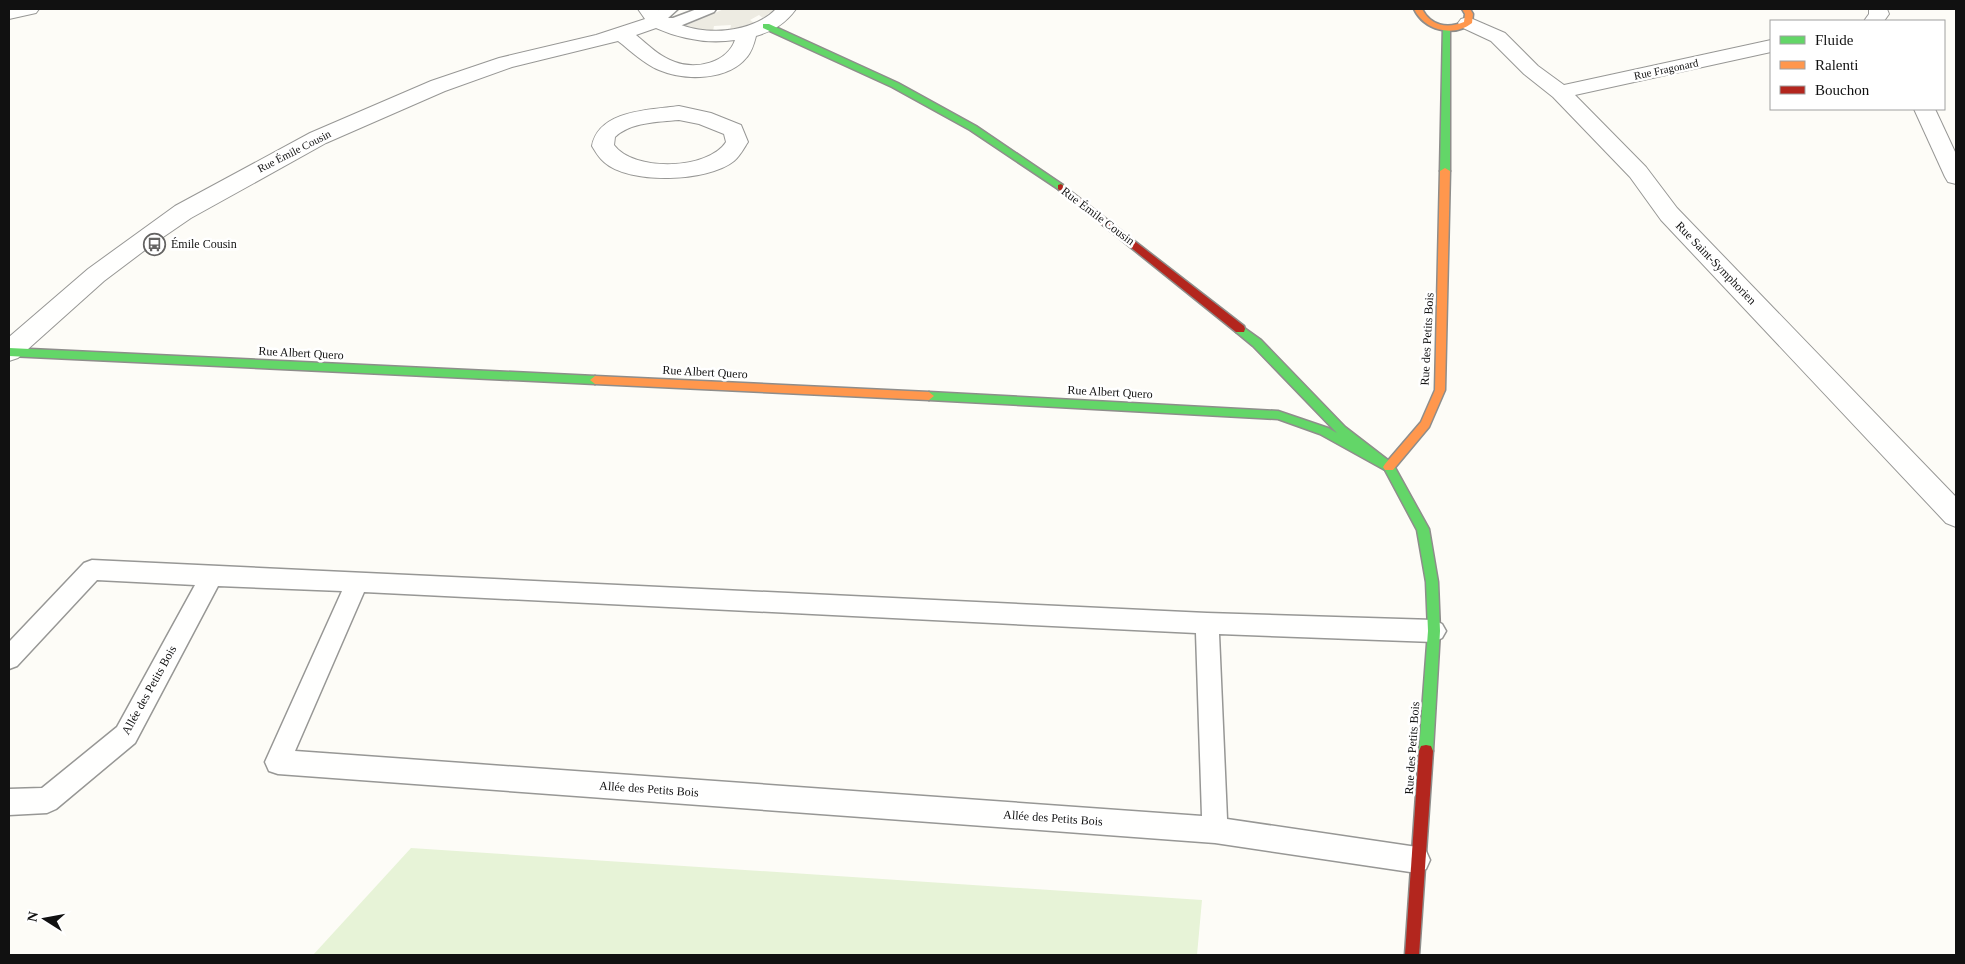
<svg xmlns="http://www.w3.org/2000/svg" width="1965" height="964" font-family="Georgia,serif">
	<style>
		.green { fill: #e7f3d7 }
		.plaza { fill: #edebe2 }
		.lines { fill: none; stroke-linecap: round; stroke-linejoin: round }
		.lane-casing { stroke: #979795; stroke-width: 3 }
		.street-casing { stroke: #979795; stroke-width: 2 }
		.fast-casing { stroke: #8e8d8b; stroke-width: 3 }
		.slow-casing { stroke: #8e8d8b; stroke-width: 3 }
		.jam-casing { stroke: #8e8d8b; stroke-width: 3 }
		.lane { fill: #fffffe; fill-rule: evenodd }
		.street { fill: #fffffe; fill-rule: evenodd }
		.fast { fill: #63d668; fill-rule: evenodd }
		.slow { fill: #ff974d; fill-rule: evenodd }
		.jam { fill: #b3261e; fill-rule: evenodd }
		.labels { text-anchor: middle; stroke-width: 5; stroke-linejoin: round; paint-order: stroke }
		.far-street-label { font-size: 11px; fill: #111; stroke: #fff }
		.street-label { font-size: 12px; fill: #111; stroke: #fff }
		.poi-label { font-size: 12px; fill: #111; stroke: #fff; text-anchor: start }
	</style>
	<rect width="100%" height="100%" fill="#fdfcf7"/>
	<path class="green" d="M 411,848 L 1202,900 L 1197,955 L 313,955 Z"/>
	<path class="plaza" d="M 724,9 L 775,9 L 763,18 L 759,15 L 750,20 L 754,23 L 730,30 L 731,25 L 714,26 L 713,31 L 695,31 L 682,27 Z"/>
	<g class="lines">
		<defs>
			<g id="lane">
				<path d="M 659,9 L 678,9 L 668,18 L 673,18 L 697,9 L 716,9 L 714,12 L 675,28 L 653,24 L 650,21 Z"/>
				<path d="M 92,560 L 1207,613 L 1434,620 L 1442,624 L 1446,631 L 1442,638 L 1434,642 L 1219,634 L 1227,819 L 1417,847 L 1426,851 L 1430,860 L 1426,869 L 1417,873 L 1215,843 L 278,774 L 269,771 L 265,762 L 342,591 L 218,586 L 135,743 L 56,809 L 47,813 L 9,815 L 9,789 L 42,788 L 117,727 L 195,585 L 97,580 L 17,666 L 9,669 L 9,642 L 84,563 ZM 364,592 L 1196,633 L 1202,816 L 295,751 Z"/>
			</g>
			<g id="street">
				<path d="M 9,9 L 39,9 L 36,13 L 9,19 Z"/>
				<path d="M 638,9 L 657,9 C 684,39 749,37 776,9 L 796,9 C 785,24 773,31 756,36 C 754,44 752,51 747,57 C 728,81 685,81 659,70 C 644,64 631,51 618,41 L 512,67 L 445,91 L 326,143 L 191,218 L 153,244 L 104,281 L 18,358 L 9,361 L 9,337 L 88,269 L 175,206 L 310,133 L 431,81 L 499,58 L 596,35 L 645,19 ZM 656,28 C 681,39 708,44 735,40 C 727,63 696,70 675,62 C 660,57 648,45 636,35 Z"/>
				<path d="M 1869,9 L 1887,9 L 1889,14 L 1884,21 L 1864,21 L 1869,14 Z"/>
				<path d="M 1468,17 L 1505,33 L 1538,66 L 1564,85 L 1771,40 L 1771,52 L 1575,95 L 1646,167 L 1677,208 L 1956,497 L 1956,527 L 1946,523 L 1661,220 L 1630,177 L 1553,97 L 1524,74 L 1491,41 L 1461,27 L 1458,23 L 1461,19 Z"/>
				<path d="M 679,106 L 711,113 L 741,125 L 748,142 C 744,148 740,156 734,161 C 708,182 629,185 604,162 C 599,158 595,151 592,146 C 599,110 649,110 679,106 ZM 679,120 L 699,124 L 724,134 L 726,142 C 708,170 634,172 614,145 L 615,137 C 631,122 658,122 679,120 Z"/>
				<path d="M 1914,109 L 1935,109 L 1956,154 L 1956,184 L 1948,182 L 1945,177 Z"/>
			</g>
			<g id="fast">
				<path d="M 763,24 L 769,24 L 898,83 L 976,126 L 1066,187 L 1064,189 L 1058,189 L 970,130 L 892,87 L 763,28 Z"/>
				<path d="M 1443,26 L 1450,28 L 1450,171 L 1445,174 L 1440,171 Z"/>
				<path d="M 1240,325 L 1261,340 L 1345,427 L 1393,464 L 1429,529 L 1438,582 L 1440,631 L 1433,751 L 1431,756 L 1426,757 L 1421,756 L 1419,751 L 1428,631 L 1426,582 L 1417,530 L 1385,470 L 1320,434 L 1278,419 L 929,400 L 924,396 L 929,392 L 1278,411 L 1328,428 L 1337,433 L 1253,346 L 1236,332 L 1235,329 L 1236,326 Z"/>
				<path d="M 9,348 L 595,376 L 600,380 L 595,384 L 9,356 Z"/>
			</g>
			<g id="slow">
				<path d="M 1414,9 L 1422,9 C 1431,26 1447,29 1464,22 L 1465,14 L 1462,9 L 1470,9 L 1473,14 L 1472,23 C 1453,38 1424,30 1414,9 Z"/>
				<path d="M 1445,168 L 1450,171 L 1445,390 L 1429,427 L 1393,470 L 1385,470 L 1383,467 L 1385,464 L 1421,422 L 1435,390 L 1440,171 Z"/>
				<path d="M 595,376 L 929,392 L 934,396 L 929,400 L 595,384 L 590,380 Z"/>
			</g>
			<g id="jam">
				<path d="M 1061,184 L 1244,326 L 1245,329 L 1244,332 L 1236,332 L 1058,189 L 1058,185 Z"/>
				<path d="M 1426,745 L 1431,746 L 1433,751 L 1419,955 L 1405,955 L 1419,751 L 1421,746 Z"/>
			</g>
		</defs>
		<use href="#lane" class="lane-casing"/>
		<use href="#street" class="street-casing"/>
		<use href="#fast" class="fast-casing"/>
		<use href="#slow" class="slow-casing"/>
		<use href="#jam" class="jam-casing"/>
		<use href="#lane" class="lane"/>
		<use href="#street" class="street"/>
		<use href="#fast" class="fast"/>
		<use href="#slow" class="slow"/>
		<use href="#jam" class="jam"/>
	</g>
	<defs>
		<symbol id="bus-ring" viewBox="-11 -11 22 22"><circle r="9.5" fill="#fff" stroke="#646362" stroke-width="1.5"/><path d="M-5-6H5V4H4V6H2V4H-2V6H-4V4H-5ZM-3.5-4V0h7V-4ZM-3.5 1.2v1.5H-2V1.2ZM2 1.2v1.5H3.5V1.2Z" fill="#646362"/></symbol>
	</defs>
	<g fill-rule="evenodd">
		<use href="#bus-ring" x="142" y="232" width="25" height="25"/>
	</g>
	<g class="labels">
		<g class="far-street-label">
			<text transform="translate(1666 69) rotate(-12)" y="4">Rue Fragonard</text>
			<text transform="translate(294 151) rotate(-27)" y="4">Rue Émile Cousin</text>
		</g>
		<g class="street-label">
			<text transform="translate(1098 216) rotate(37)" y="4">Rue Émile Cousin</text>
			<text transform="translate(1716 263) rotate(46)" y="4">Rue Saint-Symphorien</text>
			<text transform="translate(1427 339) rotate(-87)" y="4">Rue des Petits Bois</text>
			<text transform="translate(301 353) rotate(3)" y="4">Rue Albert Quero</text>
			<text transform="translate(705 372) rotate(3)" y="4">Rue Albert Quero</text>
			<text transform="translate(1110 392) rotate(3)" y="4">Rue Albert Quero</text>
			<text transform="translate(149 690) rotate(-61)" y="4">Allée des Petits Bois</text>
			<text transform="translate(1412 748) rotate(-86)" y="4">Rue des Petits Bois</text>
			<text transform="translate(649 789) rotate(4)" y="4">Allée des Petits Bois</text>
			<text transform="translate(1053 818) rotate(4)" y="4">Allée des Petits Bois</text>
		</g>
		<g class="poi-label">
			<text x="171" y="248">Émile Cousin</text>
		</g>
	</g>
	<rect width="1965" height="964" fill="none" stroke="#111111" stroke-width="20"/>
	<rect x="1770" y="20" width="175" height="90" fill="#ffffff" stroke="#a0a0a0"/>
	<rect x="1780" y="36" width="25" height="8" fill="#63d668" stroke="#a0a0a0"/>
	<text x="1815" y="45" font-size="15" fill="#111111">Fluide</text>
	<rect x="1780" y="61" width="25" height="8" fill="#ff974d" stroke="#a0a0a0"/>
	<text x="1815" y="70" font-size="15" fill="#111111">Ralenti</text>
	<rect x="1780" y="86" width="25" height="8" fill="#b3261e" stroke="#a0a0a0"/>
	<text x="1815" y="95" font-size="15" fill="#111111">Bouchon</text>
	<g transform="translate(45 919) rotate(281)" stroke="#ffffff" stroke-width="4" paint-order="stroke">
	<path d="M0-4L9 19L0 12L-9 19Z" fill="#111111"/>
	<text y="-8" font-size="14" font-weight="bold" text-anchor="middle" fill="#111111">N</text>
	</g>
</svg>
